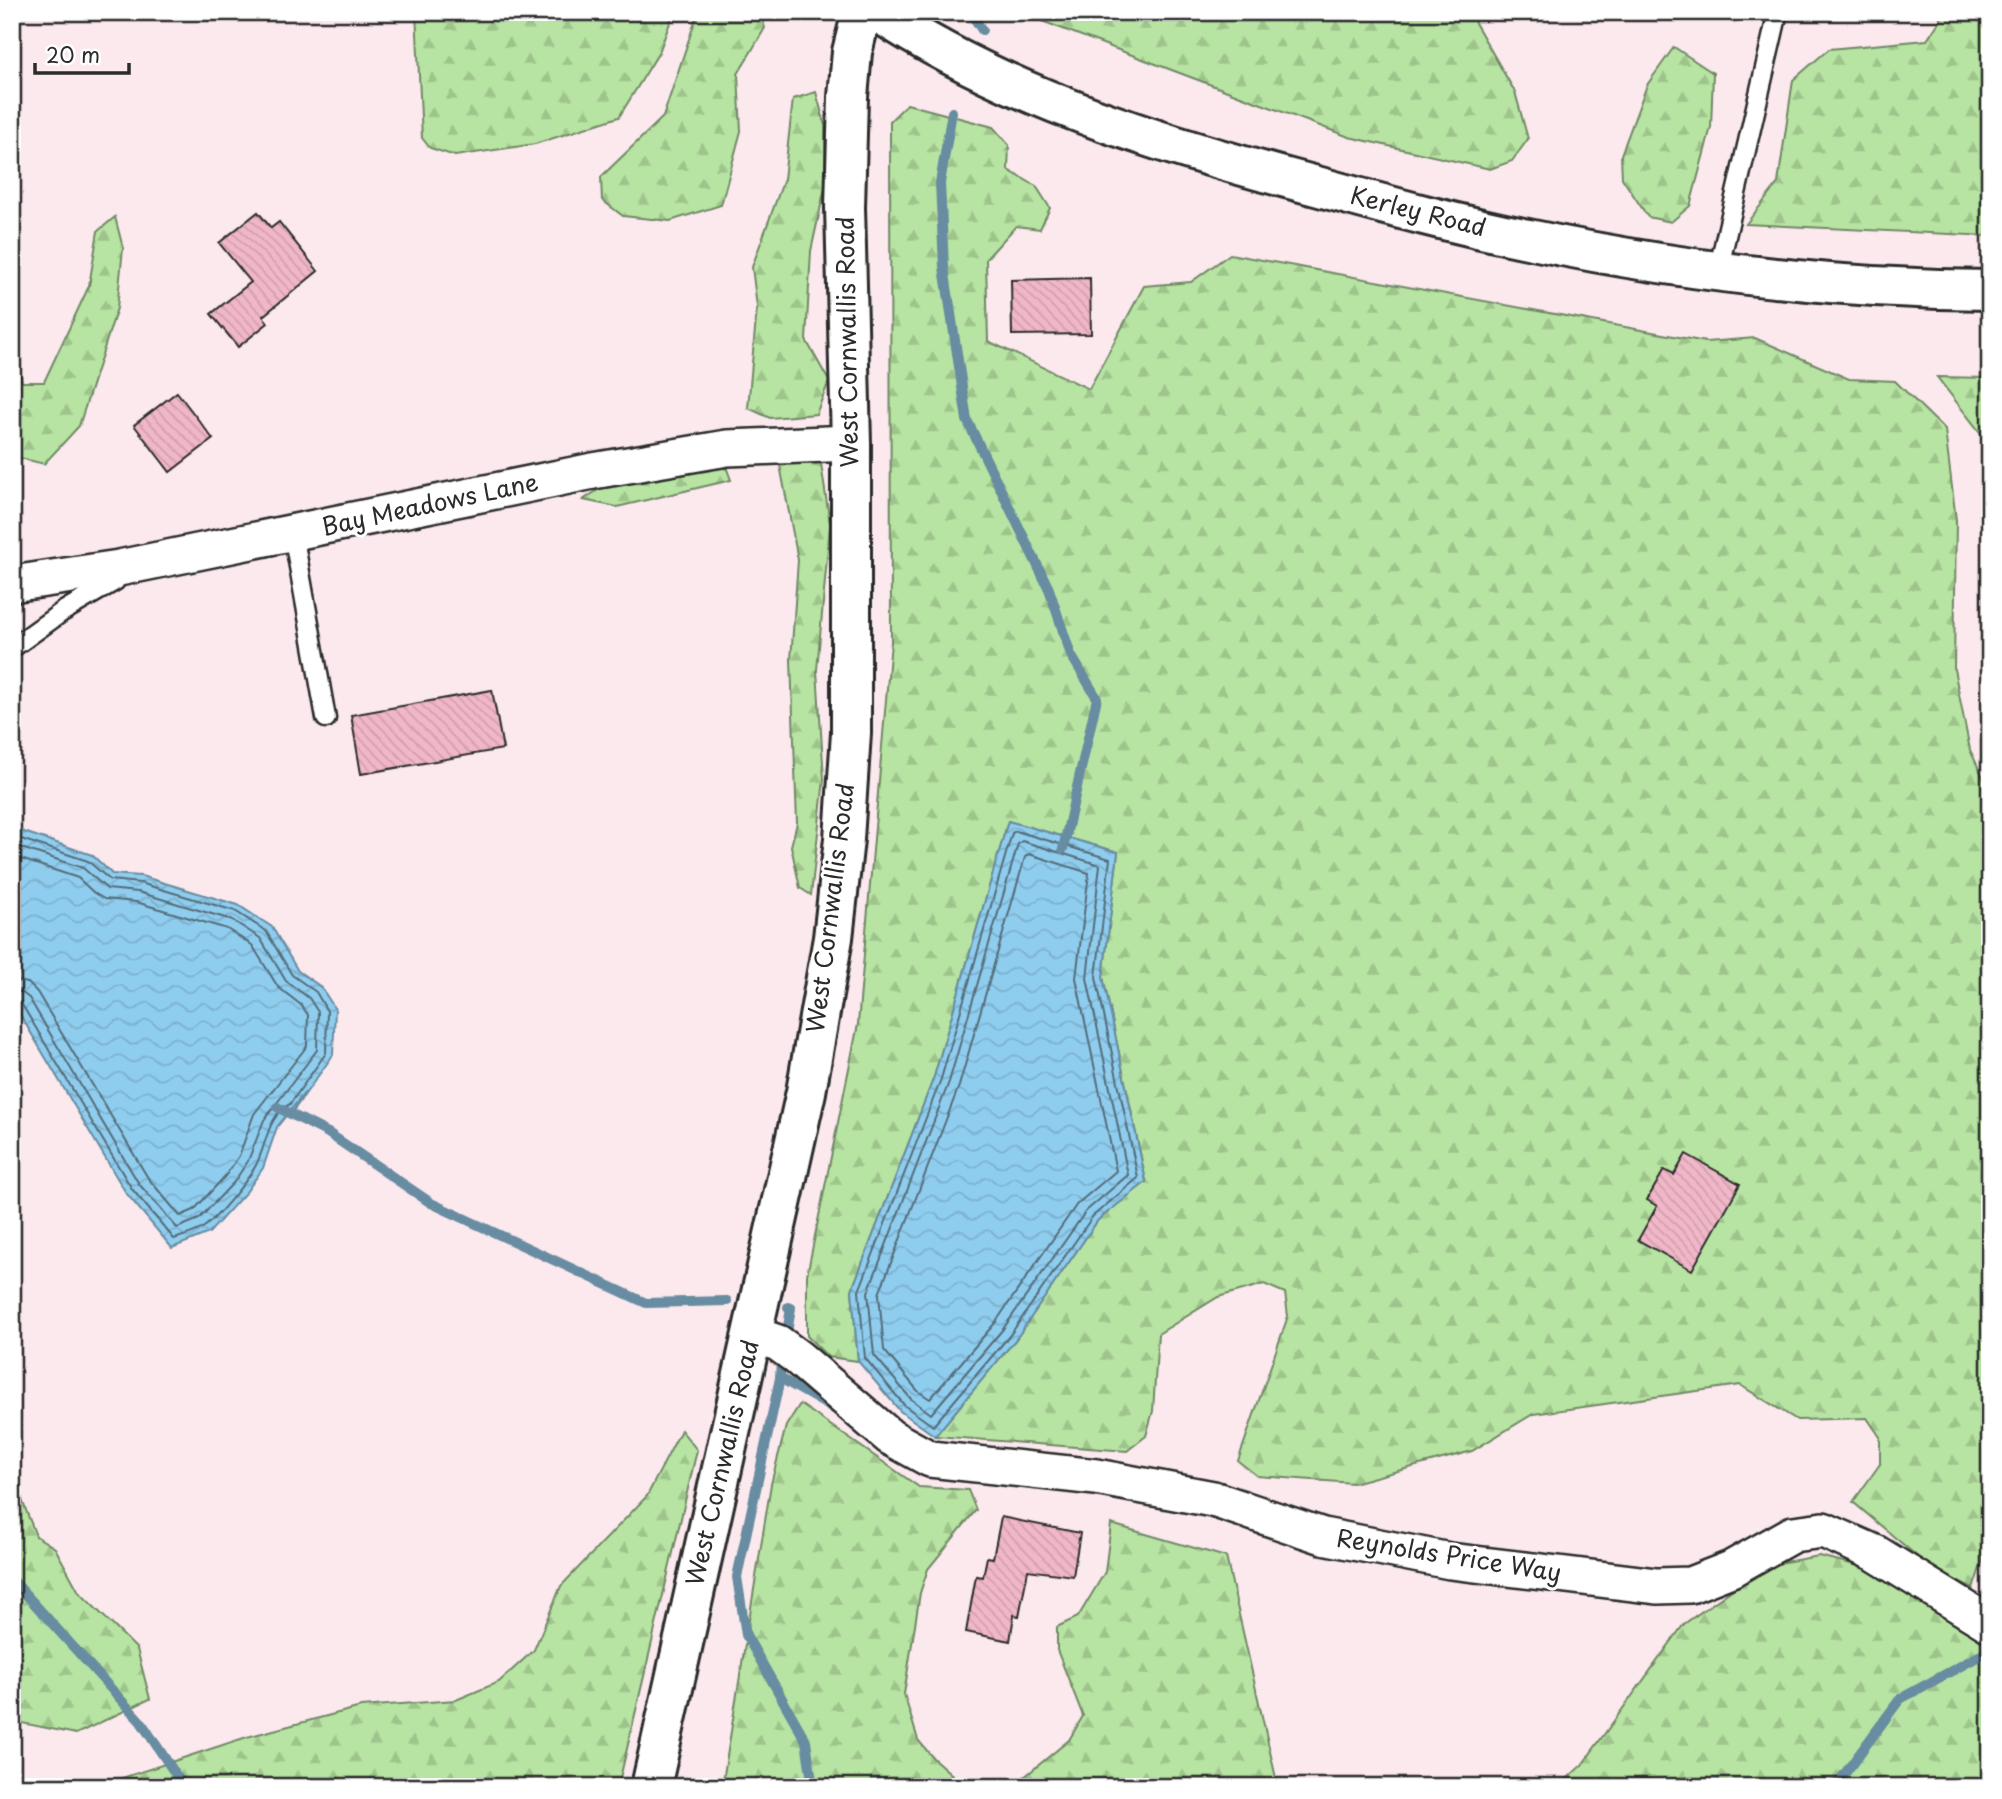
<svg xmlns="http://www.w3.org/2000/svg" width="2002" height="1799" font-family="'Playpen Sans',sans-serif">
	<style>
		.forest { fill: url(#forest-firs); stroke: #718866; stroke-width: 2 }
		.water { fill: url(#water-waves); stroke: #678ca1; stroke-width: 2 }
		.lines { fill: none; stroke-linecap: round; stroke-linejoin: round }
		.shore { stroke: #536c79; stroke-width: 2 }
		.stream { stroke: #678ca1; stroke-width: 10 }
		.building { fill: url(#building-back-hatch); stroke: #2b2b2b; stroke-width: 2 }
		.service-casing { stroke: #2b2b2b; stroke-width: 23 }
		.minor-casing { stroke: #2b2b2b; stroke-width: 40 }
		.tertiary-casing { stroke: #2b2b2b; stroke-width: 44 }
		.service { stroke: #fff; stroke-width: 18 }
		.minor { stroke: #fff; stroke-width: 35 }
		.tertiary { stroke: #fff; stroke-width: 38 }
		.labels { text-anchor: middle; stroke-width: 6; stroke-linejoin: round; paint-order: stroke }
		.street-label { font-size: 24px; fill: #2b2b2b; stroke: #fff }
	</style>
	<defs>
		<pattern id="forest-firs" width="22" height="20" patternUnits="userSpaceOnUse" patternTransform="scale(1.75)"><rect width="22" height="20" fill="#b7e4a2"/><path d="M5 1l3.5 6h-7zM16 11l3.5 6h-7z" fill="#9ec48c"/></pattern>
		<pattern id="water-waves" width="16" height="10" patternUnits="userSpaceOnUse" patternTransform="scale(1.75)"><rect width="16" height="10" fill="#8fcdef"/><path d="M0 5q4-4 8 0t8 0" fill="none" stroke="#7cb0cd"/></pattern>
		<pattern id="building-back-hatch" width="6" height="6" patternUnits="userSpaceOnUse" patternTransform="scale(1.75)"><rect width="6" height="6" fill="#f1b7c8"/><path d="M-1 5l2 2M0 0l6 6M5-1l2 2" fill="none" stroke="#cf9eac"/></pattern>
	</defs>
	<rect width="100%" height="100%" fill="#fbe9ee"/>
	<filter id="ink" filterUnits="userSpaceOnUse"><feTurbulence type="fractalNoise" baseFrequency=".0143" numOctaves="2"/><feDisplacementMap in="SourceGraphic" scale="14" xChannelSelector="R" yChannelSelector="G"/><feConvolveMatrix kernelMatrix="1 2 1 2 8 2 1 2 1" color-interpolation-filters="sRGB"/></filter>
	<g filter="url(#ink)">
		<g class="forest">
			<path d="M 416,12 L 674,12 L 659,52 L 619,117 L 535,144 L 455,156 L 430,148 L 422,138 Z"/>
			<path d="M 698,12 L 760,12 L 765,28 L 738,74 L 741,131 L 721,205 L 670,221 L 623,216 L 602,200 L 601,177 L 663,117 Z"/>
			<path d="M 1018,12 L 1471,12 L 1474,21 L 1515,92 L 1528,139 L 1512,161 L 1490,169 L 1349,137 Z"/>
			<path d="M 1937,12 L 1990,12 L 1990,236 L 1746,224 L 1778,183 L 1793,80 L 1829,49 L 1927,40 L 1941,19 Z"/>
			<path d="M 1674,47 L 1713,73 L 1711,127 L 1690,206 L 1671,222 L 1648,217 L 1622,178 L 1621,155 L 1647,85 Z"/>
			<path d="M 816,92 L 825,125 L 825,187 L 811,251 L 806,340 L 829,381 L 816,414 L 770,418 L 748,408 L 757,307 L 752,267 L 784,179 L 793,99 Z"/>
			<path d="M 907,104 L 993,127 L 1009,145 L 1008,170 L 1036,186 L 1050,208 L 1040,229 L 1016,226 L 986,259 L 988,341 L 1089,389 L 1144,286 L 1191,282 L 1230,254 L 1706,342 L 1755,338 L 1849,379 L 1895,381 L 1945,430 L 1956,520 L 1954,669 L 1970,750 L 1990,792 L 1990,1538 L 1973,1589 L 1932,1569 L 1853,1502 L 1880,1464 L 1880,1437 L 1867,1418 L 1797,1420 L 1740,1385 L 1533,1414 L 1472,1451 L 1353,1483 L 1257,1476 L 1238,1461 L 1288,1316 L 1285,1293 L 1264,1284 L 1218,1297 L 1158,1334 L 1153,1411 L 1146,1436 L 1127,1451 L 935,1436 L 1016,1339 L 1098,1220 L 1146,1181 L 1103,977 L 1118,852 L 1008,821 L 934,1077 L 852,1290 L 858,1361 L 828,1357 L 807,1336 L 807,1275 L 858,1024 L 891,642 L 890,121 Z"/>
			<path d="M 115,217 L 123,248 L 117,308 L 79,426 L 44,464 L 12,456 L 12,338 L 22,382 L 44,382 L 89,286 L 98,231 Z"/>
			<path d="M 1937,377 L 1990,378 L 1990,445 Z"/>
			<path d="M 820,457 L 830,524 L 817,670 L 824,779 L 811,895 L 800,888 L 791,846 L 797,823 L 791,660 L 798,560 L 780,465 L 787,458 Z"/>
			<path d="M 714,464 L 727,469 L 731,480 L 617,507 L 583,500 L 616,478 Z"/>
			<path d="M 800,1404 L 919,1487 L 968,1490 L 976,1510 L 928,1569 L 920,1593 L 904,1694 L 918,1740 L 933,1758 L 966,1787 L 722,1787 L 771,1484 L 786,1426 Z"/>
			<path d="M 681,1430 L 697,1450 L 618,1787 L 12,1787 L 12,1779 L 32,1784 L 104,1784 L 247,1737 L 361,1707 L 456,1700 L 499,1682 L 534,1650 L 561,1586 L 647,1496 Z"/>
			<path d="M 12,1474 L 36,1536 L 55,1548 L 79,1592 L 137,1649 L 150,1699 L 76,1734 L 12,1721 Z"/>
			<path d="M 1111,1524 L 1226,1557 L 1278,1787 L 1012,1787 L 1069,1740 L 1083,1716 L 1057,1650 L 1057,1627 L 1078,1617 L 1105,1572 Z"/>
			<path d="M 1819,1556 L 1867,1568 L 1990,1642 L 1990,1787 L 1558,1787 L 1582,1765 L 1684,1624 L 1767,1565 Z"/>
		</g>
		<g class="water">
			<path d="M 1008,821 L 1118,852 L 1103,977 L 1146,1182 L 1098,1220 L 1016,1339 L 935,1436 L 900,1411 L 858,1361 L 852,1290 L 934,1077 Z"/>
			<path d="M 12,828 L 92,855 L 112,874 L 141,876 L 238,905 L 272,927 L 298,971 L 321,987 L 335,1009 L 333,1055 L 291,1114 L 305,1092 L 277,1127 L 263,1168 L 247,1191 L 209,1233 L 172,1248 L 126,1193 L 12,1001 Z"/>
		</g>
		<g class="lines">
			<g class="shore">
				<path d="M 1016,831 L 1110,859 L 1096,977 L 1138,1178 L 1093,1216 L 1010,1335 L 933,1426 L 905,1406 L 865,1358 L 859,1291 L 941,1079 L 1012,833 Z"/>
				<path d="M 12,836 L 88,861 L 110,880 L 140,883 L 235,911 L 266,931 L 292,975 L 316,992 L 327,1011 L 326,1053 L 290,1104 C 267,1116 267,1144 256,1165 C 248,1180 218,1217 204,1227 C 196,1233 183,1236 174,1239 L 132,1189 L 21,1003 L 12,999"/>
				<path d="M 1022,841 L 1100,865 L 1087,978 L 1128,1175 L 1086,1211 L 1003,1329 L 931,1414 L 911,1399 L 874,1355 L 868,1292 L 949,1082 L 1018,844 Z"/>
				<path d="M 12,845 L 83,868 L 107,889 L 138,892 L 232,920 L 260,938 L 286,981 L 309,998 L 318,1012 L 317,1050 L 264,1120 L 248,1161 L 234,1182 L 199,1219 L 177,1228 L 139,1184 L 29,998 L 21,992 L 12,990"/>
				<path d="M 1029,854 L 1089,873 L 1076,978 L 1116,1171 L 1077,1204 L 995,1323 L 930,1399 L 918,1391 L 884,1350 L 879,1294 L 959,1086 L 1025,857 Z"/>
				<path d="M 12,856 L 78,878 L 94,893 L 104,899 L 136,902 L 227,929 L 252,945 L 278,987 L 301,1005 L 308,1015 L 307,1046 L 254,1114 L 239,1156 L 226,1175 L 194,1210 L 180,1216 L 148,1178 L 37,992 L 28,983 L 12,980"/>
			</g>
			<g class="stream">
				<path d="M 970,12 L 982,30"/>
				<path d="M 952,112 L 940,183 L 944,267 L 967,420 L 1049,589 L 1071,655 L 1097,698 L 1063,849"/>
				<path d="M 277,1107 L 328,1133 L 431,1203 L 646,1303 L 727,1301"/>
				<path d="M 787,1333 L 791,1308 L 788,1307"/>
				<path d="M 781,1359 L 780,1378 L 737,1577 L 746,1635 L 806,1741 L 813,1787"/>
				<path d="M 780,1378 L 834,1409"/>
				<path d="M 12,1579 L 141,1722 L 184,1787"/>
				<path d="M 1835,1787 L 1900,1699 L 1990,1650"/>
			</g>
		</g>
		<g class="building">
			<path d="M 258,212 L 271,228 L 279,222 L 318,271 L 263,316 L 268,323 L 238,347 L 211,314 L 251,282 L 219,243 Z"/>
			<path d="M 1090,278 L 1091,334 L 1012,335 L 1011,280 Z"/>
			<path d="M 177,392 L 213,439 L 170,472 L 134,425 Z"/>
			<path d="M 492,690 L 503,749 L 361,774 L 351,715 Z"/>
			<path d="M 1686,1154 L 1740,1184 L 1692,1270 L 1638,1240 L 1657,1206 L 1647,1200 L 1664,1170 L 1674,1175 Z"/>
			<path d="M 1001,1517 L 1080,1533 L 1073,1576 L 1028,1570 L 1019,1616 L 1014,1615 L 1010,1641 L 966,1632 L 976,1576 L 983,1577 L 987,1557 L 993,1558 Z"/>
		</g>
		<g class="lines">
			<defs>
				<g id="service">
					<path d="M 1718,271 L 1778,12"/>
					<path d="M 293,533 L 326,718"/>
					<path d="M 12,648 L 62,612 L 115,581 L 117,574"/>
				</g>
				<g id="minor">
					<path d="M 12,584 L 119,568 L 593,471 L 727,448 L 851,443"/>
					<path d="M 752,1334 L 778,1343 L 797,1357 L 890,1437 L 930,1459 L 1096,1477 L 1213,1499 L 1323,1536 L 1450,1561 L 1657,1586 L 1690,1585 L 1731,1569 L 1793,1534 L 1823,1530 L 1875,1553 L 1990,1624"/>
				</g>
				<g id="tertiary">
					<path d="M 878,12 C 1007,98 1171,148 1320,187 C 1389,206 1458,225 1528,239 C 1680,271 1835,289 1990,290"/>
					<path d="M 651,1787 L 806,1092 L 833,938 L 844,839 L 851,733 L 851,443 L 845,207 L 848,97 L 852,52 L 862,12"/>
				</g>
			</defs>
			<use href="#service" class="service-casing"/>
			<use href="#minor" class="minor-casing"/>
			<use href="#tertiary" class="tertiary-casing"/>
			<use href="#service" class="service"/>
			<use href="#minor" class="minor"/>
			<use href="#tertiary" class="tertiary"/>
		</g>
	</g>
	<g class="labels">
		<g class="street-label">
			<text transform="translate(1418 212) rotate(14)" y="8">Kerley Road</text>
			<text transform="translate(848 342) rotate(-91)" y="8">West Cornwallis Road</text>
			<text transform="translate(430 505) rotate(-12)" y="8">Bay Meadows Lane</text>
			<text transform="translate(831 908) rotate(-83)" y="8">West Cornwallis Road</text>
			<text transform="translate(723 1463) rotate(-77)" y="8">West Cornwallis Road</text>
			<text transform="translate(1449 1556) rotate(9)" y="8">Reynolds Price Way</text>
		</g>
	</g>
	<rect width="2002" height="1799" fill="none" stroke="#fff" stroke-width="42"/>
	<rect x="21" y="21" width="1960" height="1757" fill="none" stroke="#2b2b2b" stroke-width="2.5" filter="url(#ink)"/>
	<path d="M35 63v10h94v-10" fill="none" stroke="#2b2b2b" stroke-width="3.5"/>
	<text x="46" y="63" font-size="21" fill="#2b2b2b" stroke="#ffffff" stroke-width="5" paint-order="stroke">20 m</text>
</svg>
